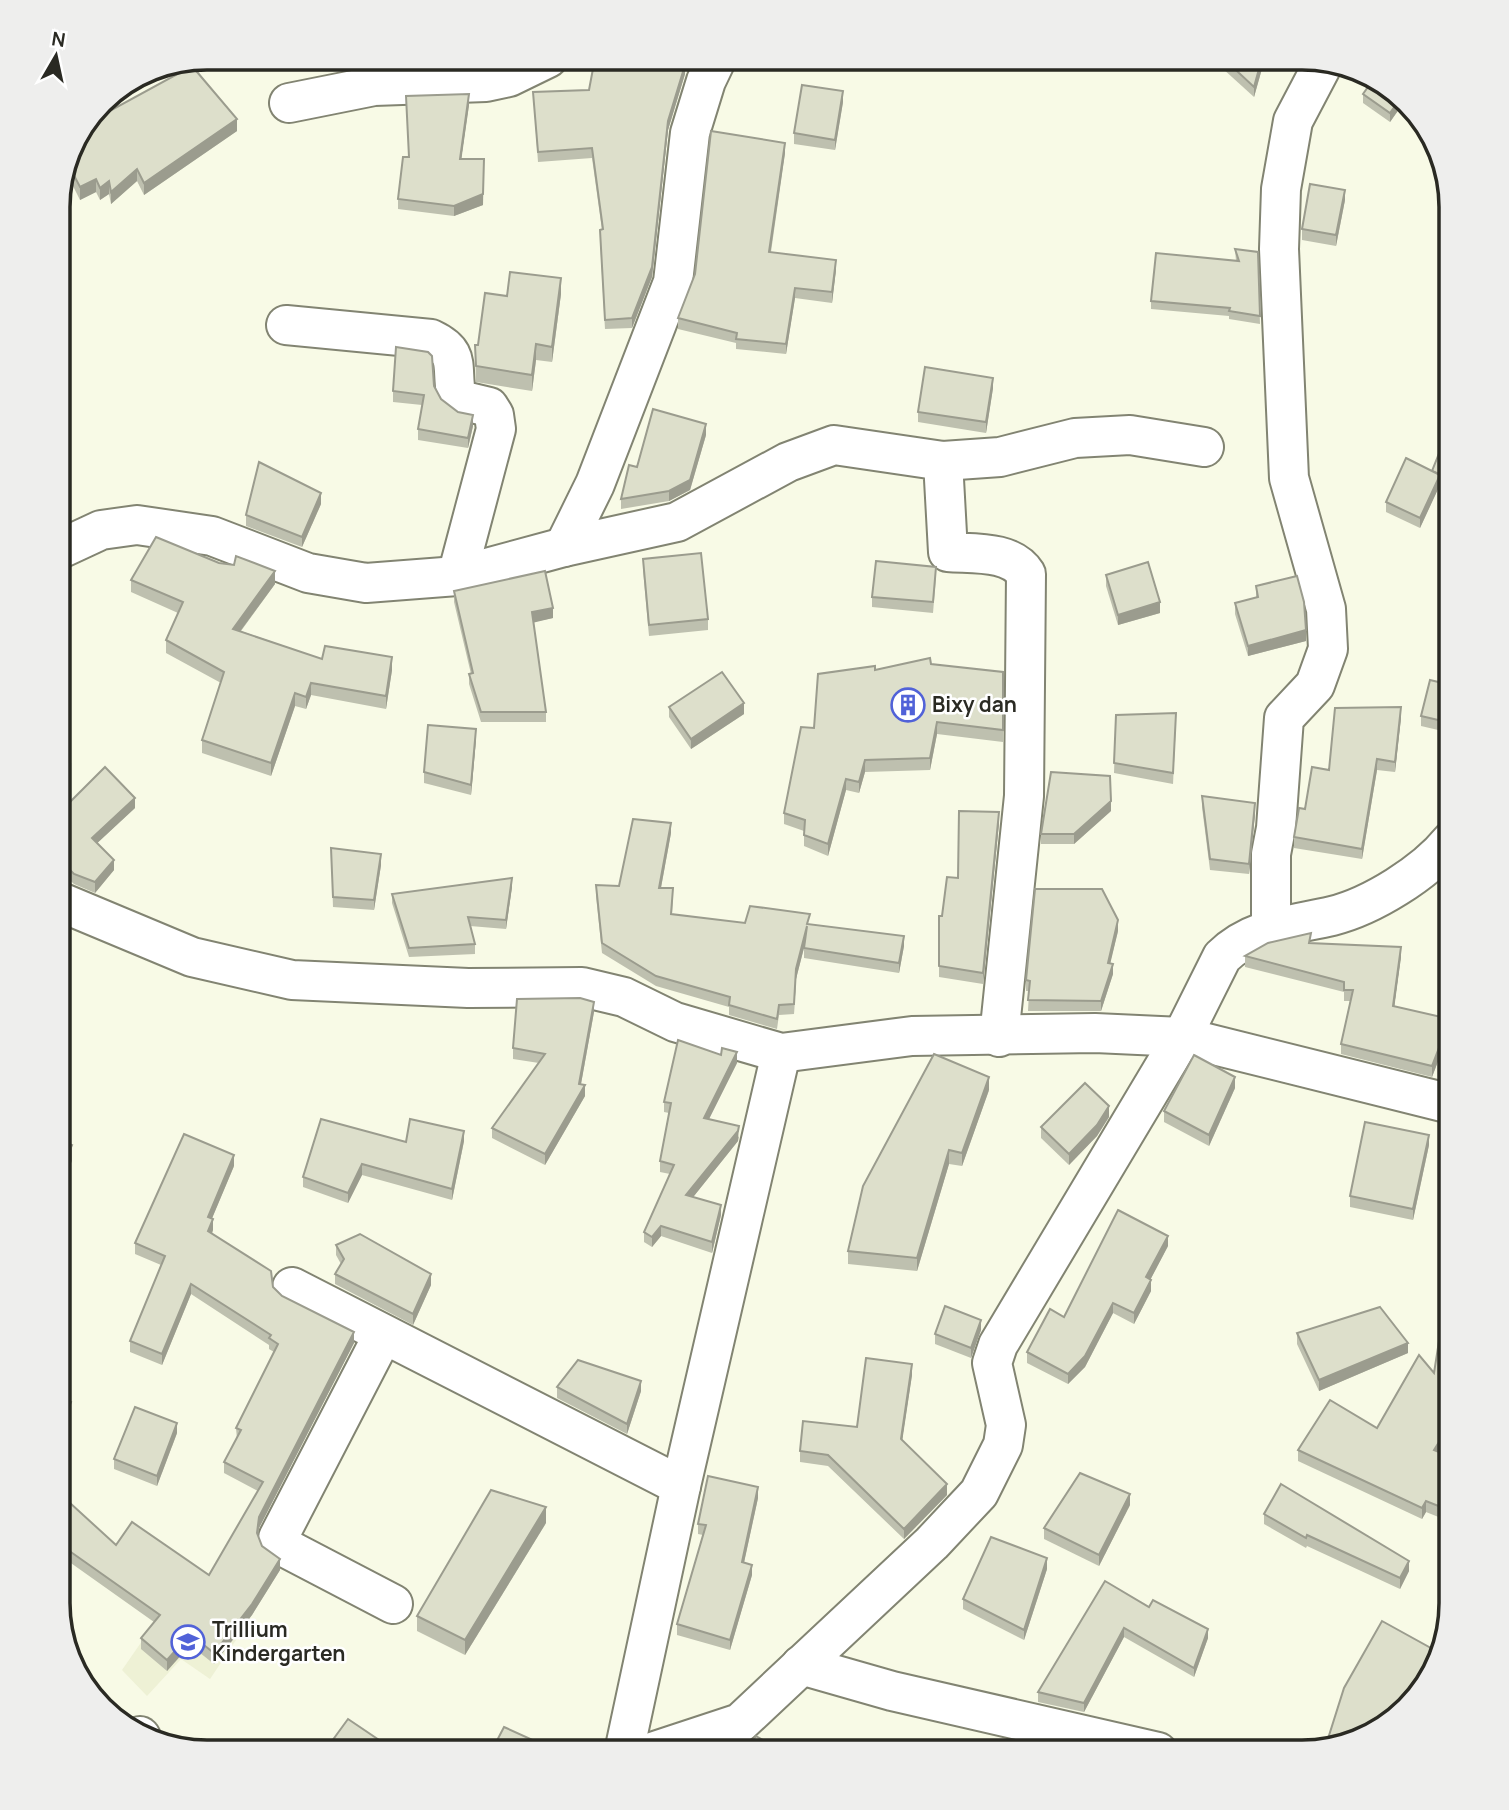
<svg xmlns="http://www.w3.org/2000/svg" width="1509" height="1810" font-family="Manrope,sans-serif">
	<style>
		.built { fill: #eef1d5 }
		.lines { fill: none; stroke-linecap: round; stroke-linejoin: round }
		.minor-casing { stroke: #828472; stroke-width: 42 }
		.major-casing { stroke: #828472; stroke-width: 42 }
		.minor { stroke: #fff; stroke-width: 38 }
		.major { stroke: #fff; stroke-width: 38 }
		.wall { fill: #bec0af }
		.shaded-wall { fill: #9b9c8e }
		.building { fill: #dddfcb; stroke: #9b9c8e; stroke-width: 2 }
		.labels { text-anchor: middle; stroke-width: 5; stroke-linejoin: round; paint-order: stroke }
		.poi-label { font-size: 21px; font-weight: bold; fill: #2a2a23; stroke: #fff; text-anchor: start }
		.rim { fill: none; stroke: #2a2a23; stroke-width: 3.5 }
	</style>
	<rect width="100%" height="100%" fill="#f8fae6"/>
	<path class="built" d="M 187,1576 L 246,1625 L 210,1679 L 181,1659 L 147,1696 L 122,1670 Z"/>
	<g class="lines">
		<defs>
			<g id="minor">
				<path d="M 289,103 L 374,86 L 486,82 L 509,77 L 548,58"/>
				<path d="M 286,325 L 431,339 C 461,353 451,365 456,394 L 464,401 L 489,407 L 494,415 L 496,429 L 457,576"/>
				<path d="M 943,461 L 1000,457 L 1075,438 L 1130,435 L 1204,447"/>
				<path d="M 564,547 L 595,484 L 673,282 L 690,133 L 706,81 L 717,58"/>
				<path d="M 58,550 L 101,530 L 137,525 L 212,536 L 308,573 L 366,583 L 457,576 L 564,547 L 677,522 L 788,462 L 834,445 L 943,461 L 948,552 C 973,554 1011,550 1026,574 L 1024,796 L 999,1037"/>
				<path d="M 58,901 L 192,957 L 292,980 L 468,988 L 582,987 L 624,997 L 675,1022 L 781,1053 L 912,1036 L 1095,1033 L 1182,1037 L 1451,1104"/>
				<path d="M 1271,928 L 1271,854 L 1276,828 L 1284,718 L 1315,685 L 1328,649 L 1326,609 L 1289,478 L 1279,249 L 1281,189 L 1293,121 L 1324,62"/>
				<path d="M 292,1287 L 681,1486"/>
				<path d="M 383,1335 L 278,1538 L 280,1545 L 393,1604"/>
				<path d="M 801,1665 L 892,1691 L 1158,1752"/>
				<path d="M 624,1752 L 681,1486 L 781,1053"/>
				<path d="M 652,1752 L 740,1723 L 932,1543 L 979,1493 L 1003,1445 L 1006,1425 L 992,1363 L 998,1345 L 1182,1037 L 1222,957 C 1252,927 1294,925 1332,916 C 1372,906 1425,873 1451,841"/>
			</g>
			<path id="major" d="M 140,1736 L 141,1737"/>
		</defs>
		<use href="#minor" class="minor-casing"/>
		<use href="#major" class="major-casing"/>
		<use href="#minor" class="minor"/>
		<use href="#major" class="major"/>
	</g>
	<g class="wall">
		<path d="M 595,58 L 653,58 L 652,61 L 685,74 L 668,130 L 652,277 L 632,328 L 605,329 L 600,240 L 600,230 L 602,230 L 592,158 L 538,162 L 533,92 L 589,90 Z"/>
		<path d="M 1211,58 L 1265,58 L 1254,97 Z"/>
		<path d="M 1376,78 L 1413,112 L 1402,105 L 1390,122 L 1363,103 L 1363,94 Z"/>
		<path d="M 843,102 L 835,150 L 794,144 L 794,133 Z"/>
		<path d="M 469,105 L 461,159 L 483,205 L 454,216 L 398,209 L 398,199 L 409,157 Z"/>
		<path d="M 97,118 L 237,131 L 144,195 L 137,181 L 111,204 L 109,194 L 100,200 L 96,192 L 80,200 L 65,170 L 73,141 Z"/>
		<path d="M 785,153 L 771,252 L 836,270 L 832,303 L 795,298 L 786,354 L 736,349 L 736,343 L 678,329 L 678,318 Z"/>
		<path d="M 1345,200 L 1336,246 L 1302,240 L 1302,229 Z"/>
		<path d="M 1235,249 L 1258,252 L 1260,324 L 1229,319 L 1229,316 L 1151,309 L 1151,301 L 1236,261 Z"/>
		<path d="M 561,294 L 552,362 L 536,360 L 532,391 L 476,382 L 475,345 L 478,345 L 507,296 Z"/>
		<path d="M 434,386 L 441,399 L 473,426 L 468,448 L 418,440 L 418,429 L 422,405 L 393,402 L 393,391 Z"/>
		<path d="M 993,388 L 986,433 L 918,422 L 918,412 Z"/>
		<path d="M 706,435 L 690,490 L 669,501 L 621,509 L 621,499 L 637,467 Z"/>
		<path d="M 1451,450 L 1451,488 L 1440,484 L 1420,528 L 1386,512 L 1386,502 L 1432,471 Z"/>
		<path d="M 321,504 L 302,547 L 246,526 L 246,515 Z"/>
		<path d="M 643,559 L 708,619 L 708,630 L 649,636 L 643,570 Z"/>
		<path d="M 219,563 L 275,584 L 241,631 L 322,659 L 392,670 L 386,709 L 311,695 L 306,709 L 295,706 L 271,776 L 202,753 L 202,740 L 221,683 L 166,653 L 166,640 L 178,613 L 131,592 L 131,580 Z"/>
		<path d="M 1106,575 L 1160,613 L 1118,625 L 1106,586 Z"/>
		<path d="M 936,577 L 933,613 L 872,607 L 872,597 Z"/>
		<path d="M 1256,586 L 1306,641 L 1248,656 L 1235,614 L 1235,603 L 1256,598 Z"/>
		<path d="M 454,591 L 553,618 L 533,622 L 546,712 L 546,722 L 481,722 L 469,684 L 469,674 L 471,674 L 454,602 Z"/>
		<path d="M 931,664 L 1003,672 L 1003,742 L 937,734 L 930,770 L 865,772 L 859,793 L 846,790 L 828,856 L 804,846 L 804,831 L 784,824 L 784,813 L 814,728 Z"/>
		<path d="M 1451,685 L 1451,733 L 1421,726 L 1421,716 Z"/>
		<path d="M 669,707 L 744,714 L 691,749 L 669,717 Z"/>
		<path d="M 1116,715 L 1176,723 L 1173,784 L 1114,773 Z"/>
		<path d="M 1401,718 L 1395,772 L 1377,770 L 1362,859 L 1294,848 L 1294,837 L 1329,770 Z"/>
		<path d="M 476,739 L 471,795 L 424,783 L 424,772 Z"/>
		<path d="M 1202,796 L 1255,814 L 1249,874 L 1210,870 L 1202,807 Z"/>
		<path d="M 135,808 L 97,843 L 114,870 L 95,893 L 74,884 L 58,869 L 58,814 Z"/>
		<path d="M 1111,811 L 1074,844 L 1041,844 L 1041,834 Z"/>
		<path d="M 999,823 L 983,984 L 939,977 L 939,916 L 942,916 L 958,878 Z"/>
		<path d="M 671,833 L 661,888 L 673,898 L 672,914 L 745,923 L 810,925 L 904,946 L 899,973 L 804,958 L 804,948 L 796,979 L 794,1014 L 779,1015 L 777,1029 L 729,1015 L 729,1007 L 656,986 L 602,953 L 596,896 L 596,885 L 619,886 Z"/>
		<path d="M 331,848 L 381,865 L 374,910 L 333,907 Z"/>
		<path d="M 512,887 L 506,929 L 470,926 L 475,944 L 475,954 L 409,957 L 392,903 L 392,894 Z"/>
		<path d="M 1118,931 L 1110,963 L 1113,974 L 1101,1011 L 1028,1011 L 1029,991 L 1026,991 L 1026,980 Z"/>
		<path d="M 1311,943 L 1401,957 L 1394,1007 L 1450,1030 L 1432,1077 L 1341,1054 L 1341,1044 L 1350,1001 L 1344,1001 L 1344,992 L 1245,967 L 1245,956 Z"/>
		<path d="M 594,1012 L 581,1084 L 585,1096 L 545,1165 L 492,1138 L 492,1128 L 539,1063 L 513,1059 L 513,1048 Z"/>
		<path d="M 737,1063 L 709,1119 L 739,1137 L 738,1141 L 693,1197 L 721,1215 L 712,1253 L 661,1236 L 652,1247 L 644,1242 L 644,1232 L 670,1174 L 660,1172 L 660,1161 L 669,1113 L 664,1112 L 664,1102 Z"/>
		<path d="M 1235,1088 L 1209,1146 L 1164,1122 L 1164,1111 Z"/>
		<path d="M 989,1090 L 962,1166 L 949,1164 L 917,1271 L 848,1264 L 848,1251 Z"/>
		<path d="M 1109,1117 L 1097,1136 L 1069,1165 L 1041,1138 L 1041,1127 Z"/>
		<path d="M 464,1141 L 452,1200 L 362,1175 L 348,1203 L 303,1187 L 303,1177 L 406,1142 Z"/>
		<path d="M 1429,1145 L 1413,1220 L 1350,1207 L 1350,1196 Z"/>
		<path d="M 234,1166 L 212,1218 L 213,1230 L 212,1234 L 282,1296 L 354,1343 L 259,1528 L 258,1535 L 262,1546 L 280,1570 L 252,1615 L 214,1664 L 190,1645 L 167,1671 L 141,1649 L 141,1638 L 154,1622 L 68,1561 L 58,1571 L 58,1492 L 116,1545 L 209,1575 L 258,1491 L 224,1473 L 224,1462 L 237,1439 L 236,1428 L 274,1352 L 269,1349 L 269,1345 L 191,1294 L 162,1365 L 130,1352 L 130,1341 L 161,1265 L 135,1254 L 135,1243 Z"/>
		<path d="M 336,1245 L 431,1285 L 413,1325 L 335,1284 L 335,1274 L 341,1264 L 336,1255 Z"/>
		<path d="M 1168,1246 L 1150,1280 L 1151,1291 L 1134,1324 L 1113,1313 L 1085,1367 L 1068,1384 L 1027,1363 L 1027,1352 L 1064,1317 Z"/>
		<path d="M 981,1330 L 971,1358 L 935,1344 L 935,1334 Z"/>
		<path d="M 1297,1333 L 1408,1353 L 1319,1391 L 1297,1344 Z"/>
		<path d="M 912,1375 L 902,1440 L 947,1495 L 904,1539 L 828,1466 L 800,1462 L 800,1451 L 857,1427 Z"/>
		<path d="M 557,1387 L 641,1391 L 627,1434 L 557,1398 Z"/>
		<path d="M 1377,1428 L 1451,1434 L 1440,1453 L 1451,1457 L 1451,1522 L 1426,1512 L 1422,1519 L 1298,1461 L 1298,1450 Z"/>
		<path d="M 177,1433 L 157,1486 L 114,1469 L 114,1459 Z"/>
		<path d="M 758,1498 L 744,1562 L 752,1575 L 730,1650 L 677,1635 L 677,1624 L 703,1535 L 698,1534 L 698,1524 Z"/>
		<path d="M 1130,1505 L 1099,1566 L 1044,1539 L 1044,1528 Z"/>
		<path d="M 1264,1514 L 1409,1571 L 1400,1589 L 1307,1546 L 1306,1548 L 1264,1524 Z"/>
		<path d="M 546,1523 L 465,1655 L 417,1631 L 417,1616 Z"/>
		<path d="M 1047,1569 L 1024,1640 L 963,1609 L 963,1599 Z"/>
		<path d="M 1149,1607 L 1208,1638 L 1194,1677 L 1124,1637 L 1084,1712 L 1038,1702 L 1038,1692 Z"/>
	</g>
	<g class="shaded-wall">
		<path d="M 1262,58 L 1265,58 L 1254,97 L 1254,87 Z"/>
		<path d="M 685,65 L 685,74 L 668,130 L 652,277 L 632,328 L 632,318 L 668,121 Z"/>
		<path d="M 843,91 L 843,102 L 835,150 L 835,140 Z"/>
		<path d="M 469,94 L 469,105 L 460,169 L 460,159 Z"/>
		<path d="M 1400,99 L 1402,102 L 1402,105 L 1390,122 L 1390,113 Z"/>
		<path d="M 237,119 L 237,131 L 144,195 L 144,183 Z"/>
		<path d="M 785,143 L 785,153 L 769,262 L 769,252 Z"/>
		<path d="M 484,159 L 483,205 L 454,216 L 454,206 Z"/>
		<path d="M 137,169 L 137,181 L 111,204 L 111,192 Z"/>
		<path d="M 96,179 L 96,192 L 80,200 L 80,187 Z"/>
		<path d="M 109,181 L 109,194 L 100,200 L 100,188 Z"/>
		<path d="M 1345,190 L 1345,200 L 1336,246 L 1336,235 Z"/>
		<path d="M 836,260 L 836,270 L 832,303 L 832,292 Z"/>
		<path d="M 561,278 L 561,294 L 552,362 L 552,347 Z"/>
		<path d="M 795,288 L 795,298 L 786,354 L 786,344 Z"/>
		<path d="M 536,344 L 536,360 L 532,391 L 532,375 Z"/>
		<path d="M 993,378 L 993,388 L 986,433 L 986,422 Z"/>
		<path d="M 473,415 L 473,426 L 468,448 L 468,438 Z"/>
		<path d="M 706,424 L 706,435 L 690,490 L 669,501 L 669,491 Z"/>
		<path d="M 1440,475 L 1440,485 L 1420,528 L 1420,518 Z"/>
		<path d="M 321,493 L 321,504 L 302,547 L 302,537 Z"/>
		<path d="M 275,571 L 275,584 L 233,641 L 233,629 Z"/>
		<path d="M 1160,602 L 1160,613 L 1118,625 L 1118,615 Z"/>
		<path d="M 553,608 L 553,618 L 532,623 L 532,612 Z"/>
		<path d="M 1306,630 L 1306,641 L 1248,656 L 1248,646 Z"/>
		<path d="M 392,657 L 392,670 L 386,709 L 386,696 Z"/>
		<path d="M 311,683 L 311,695 L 306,709 L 306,697 Z"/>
		<path d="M 295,693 L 295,706 L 271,776 L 271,763 Z"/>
		<path d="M 744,703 L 744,714 L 691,749 L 691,739 Z"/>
		<path d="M 1401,707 L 1401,718 L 1395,772 L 1395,762 Z"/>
		<path d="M 937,722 L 937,734 L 930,770 L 930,758 Z"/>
		<path d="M 476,729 L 476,739 L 471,795 L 471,785 Z"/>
		<path d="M 1377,759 L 1377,770 L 1362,859 L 1362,849 Z"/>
		<path d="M 865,760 L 865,772 L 859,793 L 859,782 Z"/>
		<path d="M 846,779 L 846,790 L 828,856 L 828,844 Z"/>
		<path d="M 135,798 L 135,808 L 92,848 L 92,838 Z"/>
		<path d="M 1111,801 L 1111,811 L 1074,844 L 1074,834 Z"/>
		<path d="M 1255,803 L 1255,814 L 1249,874 L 1249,864 Z"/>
		<path d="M 999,812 L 999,823 L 983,984 L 983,973 Z"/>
		<path d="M 671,823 L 671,833 L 659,898 L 659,888 Z"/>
		<path d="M 381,854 L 381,865 L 374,910 L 374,900 Z"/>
		<path d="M 114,860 L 114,870 L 95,893 L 95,882 Z"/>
		<path d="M 512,878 L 512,887 L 506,929 L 506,920 Z"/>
		<path d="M 1118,920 L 1118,931 L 1108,973 L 1108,963 Z"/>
		<path d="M 807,926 L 807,936 L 796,979 L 794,1014 L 796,969 Z"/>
		<path d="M 904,936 L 904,946 L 899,973 L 899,963 Z"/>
		<path d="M 1401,947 L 1401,957 L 1393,1017 L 1393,1006 Z"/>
		<path d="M 1113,964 L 1113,974 L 1101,1011 L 1101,1001 Z"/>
		<path d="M 594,1002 L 594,1012 L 579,1095 L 579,1084 Z"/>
		<path d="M 1450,1019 L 1450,1030 L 1432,1077 L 1432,1066 Z"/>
		<path d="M 737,1052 L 737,1063 L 704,1129 L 704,1118 Z"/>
		<path d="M 989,1077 L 989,1090 L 962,1166 L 962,1153 Z"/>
		<path d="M 1235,1077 L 1235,1088 L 1209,1146 L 1209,1135 Z"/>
		<path d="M 585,1085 L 585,1096 L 545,1165 L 545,1154 Z"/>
		<path d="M 1109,1106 L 1109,1117 L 1097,1136 L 1069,1165 L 1069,1154 Z"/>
		<path d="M 739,1126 L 738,1141 L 686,1206 L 686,1195 Z"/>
		<path d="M 464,1131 L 464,1141 L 452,1200 L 452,1189 Z"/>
		<path d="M 1429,1135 L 1429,1145 L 1413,1220 L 1413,1209 Z"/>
		<path d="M 72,1145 L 72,1161 L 58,1193 L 58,1177 Z"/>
		<path d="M 949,1150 L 949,1164 L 917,1271 L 917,1258 Z"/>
		<path d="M 234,1155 L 234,1166 L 208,1228 L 208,1217 Z"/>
		<path d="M 362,1164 L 362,1175 L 348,1203 L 348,1193 Z"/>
		<path d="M 721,1205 L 721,1215 L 712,1253 L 712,1242 Z"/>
		<path d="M 213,1219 L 213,1230 L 208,1242 L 208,1231 Z"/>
		<path d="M 661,1226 L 661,1236 L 652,1247 L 652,1237 Z"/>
		<path d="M 1168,1236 L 1168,1246 L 1146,1288 L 1146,1277 Z"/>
		<path d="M 431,1274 L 431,1285 L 413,1325 L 413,1314 Z"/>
		<path d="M 1151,1280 L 1151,1291 L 1134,1324 L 1134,1313 Z"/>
		<path d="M 191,1284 L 191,1294 L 162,1365 L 162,1354 Z"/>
		<path d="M 1113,1303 L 1113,1313 L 1085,1367 L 1068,1384 L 1068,1374 Z"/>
		<path d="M 981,1320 L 981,1330 L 971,1358 L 971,1348 Z"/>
		<path d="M 354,1332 L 354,1343 L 259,1528 L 257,1544 L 259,1517 Z"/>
		<path d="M 1408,1343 L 1408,1353 L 1319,1391 L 1319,1380 Z"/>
		<path d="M 912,1364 L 912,1375 L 901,1449 L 901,1439 Z"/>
		<path d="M 641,1381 L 641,1391 L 627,1434 L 627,1424 Z"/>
		<path d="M 71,1402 L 71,1412 L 58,1446 L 58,1436 Z"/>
		<path d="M 177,1423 L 177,1433 L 157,1486 L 157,1476 Z"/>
		<path d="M 1451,1423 L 1451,1434 L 1434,1462 L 1434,1450 Z"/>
		<path d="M 947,1484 L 947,1495 L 904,1539 L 904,1529 Z"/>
		<path d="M 758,1487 L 758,1498 L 742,1572 L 742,1562 Z"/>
		<path d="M 1130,1494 L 1130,1505 L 1099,1566 L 1099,1555 Z"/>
		<path d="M 1426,1501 L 1426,1512 L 1422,1519 L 1422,1508 Z"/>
		<path d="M 546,1507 L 546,1523 L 465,1655 L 465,1640 Z"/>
		<path d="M 68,1550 L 68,1561 L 58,1571 L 58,1560 Z"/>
		<path d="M 1047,1558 L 1047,1569 L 1024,1640 L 1024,1630 Z"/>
		<path d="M 280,1559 L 280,1570 L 252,1615 L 214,1664 L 214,1653 Z"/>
		<path d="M 1409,1561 L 1409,1571 L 1400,1589 L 1400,1578 Z"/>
		<path d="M 752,1565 L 752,1575 L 730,1650 L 730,1640 Z"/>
		<path d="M 1124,1628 L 1124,1637 L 1084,1712 L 1084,1703 Z"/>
		<path d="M 1208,1629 L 1208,1638 L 1194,1677 L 1194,1668 Z"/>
		<path d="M 190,1634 L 190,1645 L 167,1671 L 167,1660 Z"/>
		<path d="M 382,1742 L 382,1752 L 374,1752 Z"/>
	</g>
	<g class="building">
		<path d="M 595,58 L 652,58 L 651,61 L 685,65 L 668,121 L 652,267 L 632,318 L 605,320 L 600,230 L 603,229 L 592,148 L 538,152 L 533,92 L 589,90 Z"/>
		<path d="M 1223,58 L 1262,58 L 1254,87 Z"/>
		<path d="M 192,66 L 237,119 L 144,183 L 137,169 L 111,192 L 109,181 L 100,188 L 96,179 L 80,187 L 67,162 L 73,141 L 94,114 L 97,118 Z"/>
		<path d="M 1375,77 L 1400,99 L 1390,113 L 1363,94 Z"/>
		<path d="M 802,85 L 843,91 L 835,140 L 794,133 Z"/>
		<path d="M 469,94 L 460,159 L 484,159 L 483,194 L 454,206 L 398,199 L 403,157 L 409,157 L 406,96 Z"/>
		<path d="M 711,131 L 785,143 L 769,252 L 836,260 L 832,292 L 795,288 L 786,344 L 736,339 L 737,333 L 678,318 L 695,274 Z"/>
		<path d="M 1310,184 L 1345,190 L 1336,235 L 1302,229 Z"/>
		<path d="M 1235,249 L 1258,252 L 1260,316 L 1229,311 L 1230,308 L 1151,301 L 1156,253 L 1239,261 Z"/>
		<path d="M 510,272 L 561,278 L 552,347 L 536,344 L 532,375 L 476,366 L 475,345 L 478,345 L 485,293 L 507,296 Z"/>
		<path d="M 396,347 L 428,352 L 432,356 L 434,386 L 441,399 L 458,412 L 473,415 L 468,438 L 418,429 L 424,395 L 393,391 Z"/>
		<path d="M 925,367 L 993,378 L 986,422 L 918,412 Z"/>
		<path d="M 653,409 L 706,424 L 690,480 L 669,491 L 621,499 L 629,465 L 637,467 Z"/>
		<path d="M 1442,446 L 1451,450 L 1451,479 L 1432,471 Z"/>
		<path d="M 1406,458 L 1440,475 L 1420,518 L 1386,502 Z"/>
		<path d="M 259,462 L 321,493 L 302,537 L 246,515 Z"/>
		<path d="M 156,537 L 219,563 L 234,565 L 236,556 L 275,571 L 233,629 L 322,659 L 325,646 L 392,657 L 386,696 L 311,683 L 306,697 L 295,693 L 271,763 L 202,740 L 224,672 L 166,640 L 183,602 L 131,580 Z"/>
		<path d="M 701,553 L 708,619 L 649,625 L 643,559 Z"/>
		<path d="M 876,561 L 936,567 L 933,602 L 872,597 Z"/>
		<path d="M 1148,562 L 1160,602 L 1118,615 L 1106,575 Z"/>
		<path d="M 545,571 L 553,608 L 532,612 L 546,712 L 481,712 L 469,674 L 473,673 L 454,591 Z"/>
		<path d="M 1297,576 L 1304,602 L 1306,630 L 1248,646 L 1235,603 L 1258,597 L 1256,586 Z"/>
		<path d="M 930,658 L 931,664 L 1003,672 L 1003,730 L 937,722 L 930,758 L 865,760 L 859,782 L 846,779 L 828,844 L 804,835 L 805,820 L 784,813 L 801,727 L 814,728 L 818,674 L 875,666 L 875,670 Z"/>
		<path d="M 722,672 L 744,703 L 691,739 L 669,707 Z"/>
		<path d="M 1430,680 L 1451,685 L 1451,723 L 1421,716 Z"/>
		<path d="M 1401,707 L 1395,762 L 1377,759 L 1362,849 L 1294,837 L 1299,808 L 1305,809 L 1312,767 L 1329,770 L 1335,708 Z"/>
		<path d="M 1176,713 L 1173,773 L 1114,763 L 1116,715 Z"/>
		<path d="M 428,725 L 476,729 L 471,785 L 424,772 Z"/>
		<path d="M 105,767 L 135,798 L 92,838 L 114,860 L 95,882 L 74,874 L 58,858 L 58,814 Z"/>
		<path d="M 1051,772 L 1110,776 L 1111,801 L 1074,834 L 1041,834 Z"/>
		<path d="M 1202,796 L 1255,803 L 1249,864 L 1210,859 Z"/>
		<path d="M 959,811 L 999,812 L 983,973 L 939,966 L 939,916 L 942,916 L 947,877 L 958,878 Z"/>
		<path d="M 633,819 L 671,823 L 659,888 L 673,888 L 671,914 L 745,923 L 750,906 L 810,914 L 807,924 L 904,936 L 899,963 L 804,948 L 807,926 L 796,969 L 794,1004 L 779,1005 L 777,1019 L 729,1005 L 730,997 L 656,976 L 602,943 L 596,885 L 619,886 Z"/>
		<path d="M 331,848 L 381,854 L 374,900 L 333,897 Z"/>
		<path d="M 512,878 L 506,920 L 468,917 L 475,944 L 409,948 L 392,894 Z"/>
		<path d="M 1035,889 L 1102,889 L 1118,920 L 1108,963 L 1113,964 L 1101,1001 L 1028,1000 L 1030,981 L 1026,980 Z"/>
		<path d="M 1311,933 L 1309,943 L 1401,947 L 1393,1006 L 1450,1019 L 1432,1066 L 1341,1044 L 1353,990 L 1344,990 L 1344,982 L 1245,956 L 1268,943 Z"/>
		<path d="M 580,998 L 594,1002 L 579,1084 L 585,1085 L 545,1154 L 492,1128 L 545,1054 L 513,1048 L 517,999 Z"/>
		<path d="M 678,1040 L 721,1055 L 722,1048 L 737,1052 L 704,1118 L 739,1126 L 738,1131 L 686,1195 L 721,1205 L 712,1242 L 661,1226 L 652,1237 L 644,1232 L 674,1165 L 660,1161 L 671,1103 L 664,1102 Z"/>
		<path d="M 934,1054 L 989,1077 L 962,1153 L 949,1150 L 917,1258 L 848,1251 L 863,1186 Z"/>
		<path d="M 1194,1055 L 1235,1077 L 1209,1135 L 1164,1111 Z"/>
		<path d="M 1085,1083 L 1109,1106 L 1097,1125 L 1069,1154 L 1041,1127 Z"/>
		<path d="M 321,1119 L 406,1142 L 410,1119 L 464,1131 L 452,1189 L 362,1164 L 348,1193 L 303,1177 Z"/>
		<path d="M 1365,1122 L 1429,1135 L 1413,1209 L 1350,1196 Z"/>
		<path d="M 184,1134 L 234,1155 L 208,1217 L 213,1219 L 208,1231 L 271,1271 L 273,1287 L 282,1296 L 354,1332 L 259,1517 L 257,1533 L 262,1546 L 280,1559 L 252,1604 L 214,1653 L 190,1634 L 167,1660 L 141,1638 L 160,1615 L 68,1550 L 58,1560 L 58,1492 L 116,1545 L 132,1522 L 209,1575 L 263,1482 L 224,1462 L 241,1430 L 236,1428 L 278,1344 L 269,1338 L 271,1335 L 191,1284 L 162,1354 L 130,1341 L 165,1256 L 135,1243 Z"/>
		<path d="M 58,1140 L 72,1145 L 58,1177 Z"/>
		<path d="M 1118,1210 L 1168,1236 L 1146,1277 L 1151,1280 L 1134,1313 L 1113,1303 L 1085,1356 L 1068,1374 L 1027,1352 L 1050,1309 L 1064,1317 Z"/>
		<path d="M 360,1234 L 431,1274 L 413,1314 L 335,1274 L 344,1259 L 336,1245 Z"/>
		<path d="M 1451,1265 L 1451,1423 L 1434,1450 L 1451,1457 L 1451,1511 L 1426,1501 L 1422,1508 L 1298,1450 L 1330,1400 L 1377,1428 L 1419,1355 L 1434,1373 Z"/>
		<path d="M 945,1306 L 981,1320 L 971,1348 L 935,1334 Z"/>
		<path d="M 1380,1307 L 1408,1343 L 1319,1380 L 1297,1333 Z"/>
		<path d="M 866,1358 L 912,1364 L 901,1439 L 947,1484 L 904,1529 L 828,1455 L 800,1451 L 803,1421 L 857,1427 Z"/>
		<path d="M 578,1360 L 641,1381 L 627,1424 L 557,1387 Z"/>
		<path d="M 58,1397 L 71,1402 L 58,1436 Z"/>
		<path d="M 135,1407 L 177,1423 L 157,1476 L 114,1459 Z"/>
		<path d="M 1080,1473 L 1130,1494 L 1099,1555 L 1044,1528 Z"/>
		<path d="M 708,1476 L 758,1487 L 742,1562 L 752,1565 L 730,1640 L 677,1624 L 706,1525 L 698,1524 Z"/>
		<path d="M 1281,1484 L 1409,1561 L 1400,1578 L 1307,1535 L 1306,1538 L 1264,1514 Z"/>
		<path d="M 491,1490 L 546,1507 L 465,1640 L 417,1616 Z"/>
		<path d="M 991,1537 L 1047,1558 L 1024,1630 L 963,1599 Z"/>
		<path d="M 1105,1581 L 1149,1607 L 1153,1600 L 1208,1629 L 1194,1668 L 1124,1628 L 1084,1703 L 1038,1692 Z"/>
		<path d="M 1382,1621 L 1438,1652 L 1431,1677 L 1385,1727 L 1326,1745 L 1344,1688 Z"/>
		<path d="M 348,1719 L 382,1742 L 374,1752 L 324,1752 Z"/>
		<path d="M 504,1727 L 557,1751 L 556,1752 L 491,1752 Z"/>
		<path d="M 756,1736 L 783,1752 L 745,1752 Z"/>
		<path d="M 1019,1748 L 1039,1752 L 1018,1752 Z"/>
	</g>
	<defs>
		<symbol id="building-ring" viewBox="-11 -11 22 22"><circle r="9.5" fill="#fff" stroke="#5162d8" stroke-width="1.5"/><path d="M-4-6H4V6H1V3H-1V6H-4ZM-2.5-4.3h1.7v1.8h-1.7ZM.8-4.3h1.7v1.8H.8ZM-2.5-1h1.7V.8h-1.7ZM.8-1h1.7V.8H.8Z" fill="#5162d8"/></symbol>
		<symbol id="school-ring" viewBox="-11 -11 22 22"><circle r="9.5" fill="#fff" stroke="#5162d8" stroke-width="1.5"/><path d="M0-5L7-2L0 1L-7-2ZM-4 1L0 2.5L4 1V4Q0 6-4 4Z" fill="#5162d8"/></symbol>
	</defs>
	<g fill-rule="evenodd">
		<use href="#building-ring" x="889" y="686" width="38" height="38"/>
		<use href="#school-ring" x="169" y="1623" width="38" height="38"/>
	</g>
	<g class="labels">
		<g class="poi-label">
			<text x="932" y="712">Bixy dan</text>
			<text x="212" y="1637">Trillium<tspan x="212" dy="24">Kindergarten</tspan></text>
		</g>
	</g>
	<path d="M0 0H1509V1810H0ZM207 70H1302A137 137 0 0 1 1439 207V1603A137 137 0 0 1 1302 1740H207A137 137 0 0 1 70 1603V207A137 137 0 0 1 207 70Z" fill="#eeeeed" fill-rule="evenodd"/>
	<path class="rim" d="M207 70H1302A137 137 0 0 1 1439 207V1603A137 137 0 0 1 1302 1740H207A137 137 0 0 1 70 1603V207A137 137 0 0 1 207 70Z"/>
	<g transform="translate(56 56) rotate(9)" stroke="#ffffff" stroke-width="5" paint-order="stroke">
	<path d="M0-5L12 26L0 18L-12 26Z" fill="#2a2a23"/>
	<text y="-10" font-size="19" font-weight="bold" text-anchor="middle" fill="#2a2a23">N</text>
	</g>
</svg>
